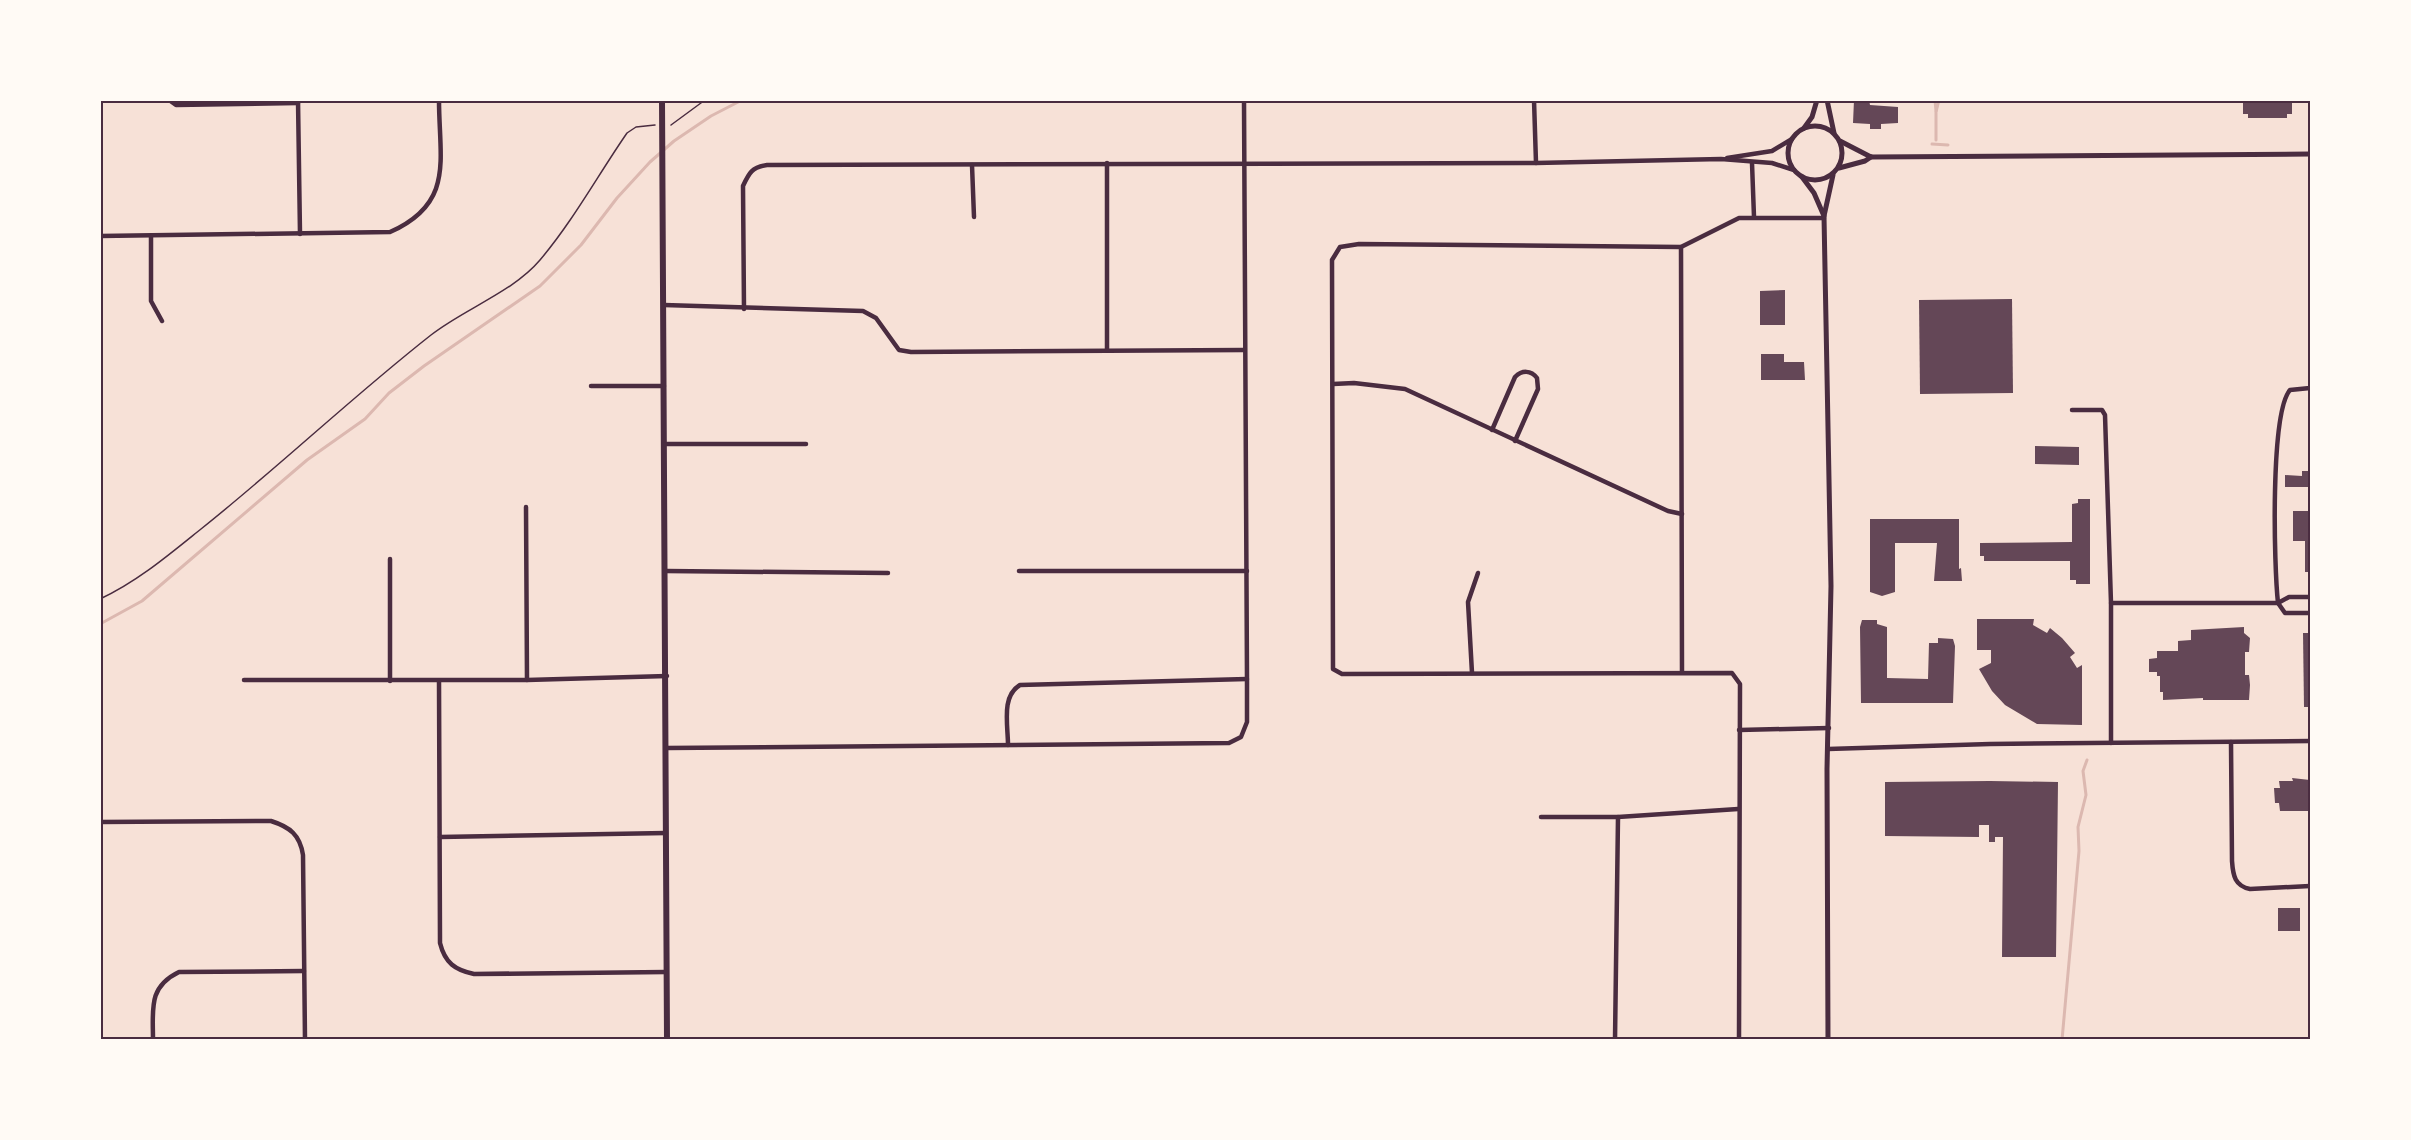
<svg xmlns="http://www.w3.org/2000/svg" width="2411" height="1140" font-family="Manrope,sans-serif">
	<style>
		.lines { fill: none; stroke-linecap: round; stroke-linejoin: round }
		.stream { stroke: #dcb8b0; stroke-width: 3 }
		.building { fill: #644757 }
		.path { stroke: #4a2c40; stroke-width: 1.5 }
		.minor { stroke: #4a2c40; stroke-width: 4.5 }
		.tertiary { stroke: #4a2c40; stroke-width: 5 }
		.secondary { stroke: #4a2c40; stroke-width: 6 }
		.neatline { fill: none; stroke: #4a2c40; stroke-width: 2 }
	</style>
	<rect width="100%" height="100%" fill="#f7e1d7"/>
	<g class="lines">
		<g class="stream">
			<path d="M 1935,100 L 1936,111"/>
			<path d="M 1936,140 L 1936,112 L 1939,100"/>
			<path d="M 1932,144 L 1948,145"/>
			<path d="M 100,624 L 142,601 L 307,460 L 365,419 L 389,393 L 424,366 L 540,286 L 581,245 L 617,198 L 650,162 L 674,141 L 711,116 L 742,100"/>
			<path d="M 2062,1040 L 2079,851 L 2078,827 L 2086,795 L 2083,771 L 2087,760"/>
		</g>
	</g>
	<g class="building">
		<path d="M 1854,100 L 1869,100 L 1870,105 L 1898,107 L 1898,123 L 1881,124 L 1881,129 L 1870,129 L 1870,124 L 1853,123 Z"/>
		<path d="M 2243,100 L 2292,100 L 2292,114 L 2287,114 L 2287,118 L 2248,118 L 2248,114 L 2243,114 Z"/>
		<path d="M 1785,290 L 1785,325 L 1760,325 L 1760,291 Z"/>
		<path d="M 2012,299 L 2013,393 L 1920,394 L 1919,300 Z"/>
		<path d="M 1761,354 L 1784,354 L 1784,362 L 1804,362 L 1805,380 L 1761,380 Z"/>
		<path d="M 2035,446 L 2079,447 L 2079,465 L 2035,464 Z"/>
		<path d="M 2302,471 L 2310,471 L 2310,487 L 2285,487 L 2285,475 L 2302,476 Z"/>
		<path d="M 2078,499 L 2090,499 L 2090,584 L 2076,584 L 2076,580 L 2070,580 L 2070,561 L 1984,561 L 1984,556 L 1980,556 L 1980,543 L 2072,542 L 2072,504 L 2078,503 Z"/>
		<path d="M 2293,511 L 2310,511 L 2310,572 L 2305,572 L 2305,541 L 2293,541 Z"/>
		<path d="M 1870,519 L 1959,519 L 1959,569 L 1961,568 L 1962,581 L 1934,581 L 1937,543 L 1895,543 L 1895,592 L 1882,596 L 1870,592 Z"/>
		<path d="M 1977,619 L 2034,619 L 2033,625 L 2047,633 L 2050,628 L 2062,638 L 2075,653 L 2070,657 L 2077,668 L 2082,665 L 2082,725 L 2037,724 L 2005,705 L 1992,691 L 1979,669 L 1991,663 L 1991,650 L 1977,650 Z"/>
		<path d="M 1862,620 L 1877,620 L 1877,624 L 1887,627 L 1887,678 L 1928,679 L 1929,643 L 1938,643 L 1938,638 L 1953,639 L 1955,646 L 1953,703 L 1861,703 L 1860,627 Z"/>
		<path d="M 2244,627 L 2244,633 L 2250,638 L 2249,652 L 2245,652 L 2245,675 L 2249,675 L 2250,685 L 2249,700 L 2203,700 L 2203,698 L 2163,700 L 2163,692 L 2160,692 L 2160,676 L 2157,676 L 2157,672 L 2149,672 L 2149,659 L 2157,658 L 2157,651 L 2178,651 L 2178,641 L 2191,640 L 2191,630 Z"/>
		<path d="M 2303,633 L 2310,633 L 2310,707 L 2304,707 Z"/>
		<path d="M 2292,778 L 2310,780 L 2310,811 L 2280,811 L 2279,803 L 2275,803 L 2274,788 L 2280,788 L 2279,781 L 2293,781 Z"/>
		<path d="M 1990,781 L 2058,782 L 2056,957 L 2002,957 L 2003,837 L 1995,837 L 1995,842 L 1989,842 L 1989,825 L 1979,825 L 1979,837 L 1885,836 L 1885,782 Z"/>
		<rect x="2278" y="908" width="22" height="23"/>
	</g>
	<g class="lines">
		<g class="path">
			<path d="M 671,125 L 705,100"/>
			<path d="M 100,599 C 137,582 170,554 201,529 C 280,466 352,397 431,335 C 464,309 513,292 540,260 C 573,221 598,175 627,133 L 636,127 L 655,125"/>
		</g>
		<g class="minor">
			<path d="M 169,100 L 176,105 L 298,103"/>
			<path d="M 298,100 L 300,234"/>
			<path d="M 1534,100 L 1536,163"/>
			<path d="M 1727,158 L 1772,151 L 1792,139"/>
			<path d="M 1752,163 L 1754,217"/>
			<path d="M 972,165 L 974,217"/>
			<path d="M 100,236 L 390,232 C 455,203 439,160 439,100"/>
			<path d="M 151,237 L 151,301 L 162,321"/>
			<path d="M 1681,247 L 1682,672"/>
			<path d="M 664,305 L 863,311 L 876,318 L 899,350 L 911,352 L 1244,350"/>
			<path d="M 744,309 L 743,186 C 749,173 752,167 767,165 L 1536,163 L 1721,159 L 1772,163 L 1794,170"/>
			<path d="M 1107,350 L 1107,163"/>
			<path d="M 1333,384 L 1354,383 L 1405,389 L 1668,511 L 1682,514"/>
			<path d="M 591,386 L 664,386"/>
			<path d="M 2072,410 L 2102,410 L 2105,415 L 2111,603 L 2111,743"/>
			<path d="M 1492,430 L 1515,377 C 1522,370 1531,370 1537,378 L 1538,389 L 1515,441"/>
			<path d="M 665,444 L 806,444"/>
			<path d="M 526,507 L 527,680"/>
			<path d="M 390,559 L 390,681"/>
			<path d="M 666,571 L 888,573"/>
			<path d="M 1019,571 L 1247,571"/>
			<path d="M 2111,603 L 2278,603 L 2289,597 L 2310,597"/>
			<path d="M 2278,603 C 2274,567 2270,413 2290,390 L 2310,388"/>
			<path d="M 2278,603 L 2285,613 L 2310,613"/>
			<path d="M 1472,673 L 1468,602 L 1478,573"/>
			<path d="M 244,680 L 527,680 L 667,676"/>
			<path d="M 439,681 L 440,943 C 445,963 455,970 474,974 L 666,972"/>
			<path d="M 1739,730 L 1829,728"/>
			<path d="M 2231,742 L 2232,861 C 2233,876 2235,886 2250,889 L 2310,886"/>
			<path d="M 1008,745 C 1008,725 1001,696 1020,685 L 1247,679"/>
			<path d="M 667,748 L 1229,743 L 1241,737 L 1247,722 L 1247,679 L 1244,100"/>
			<path d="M 1828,749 L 1990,744 L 2310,741"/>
			<path d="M 1541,817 L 1618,817 L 1738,809"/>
			<path d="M 100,822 L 271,821 C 290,827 300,835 303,855 L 305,1040"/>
			<path d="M 440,837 L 666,833"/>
			<path d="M 153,1040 C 153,1009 148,987 179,972 L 304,971"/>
			<path d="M 1615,1040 L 1618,817"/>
			<path d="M 1739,1040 L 1740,684 L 1732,673 L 1342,674 L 1333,669 L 1332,260 L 1340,247 L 1359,244 L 1681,247 L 1739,218 L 1824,218"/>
		</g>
		<g class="tertiary">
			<path d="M 1827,100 L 1834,133"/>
			<circle cx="1815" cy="153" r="27"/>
			<path d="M 1804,128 L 1812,117 L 1817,100"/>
			<path d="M 1840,141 L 1871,157 L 2310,154"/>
			<path d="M 1839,168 L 1865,161 L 1871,157"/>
			<path d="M 1802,177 L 1814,193 L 1824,216 L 1831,586 L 1827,769 L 1828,1040"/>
			<path d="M 1824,216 L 1833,175"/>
		</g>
		<path class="secondary" d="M 662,100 L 667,1040"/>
	</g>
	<rect width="2411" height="1140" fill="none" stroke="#fffaf5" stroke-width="204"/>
	<rect x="102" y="102" width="2207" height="936" class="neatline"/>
</svg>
